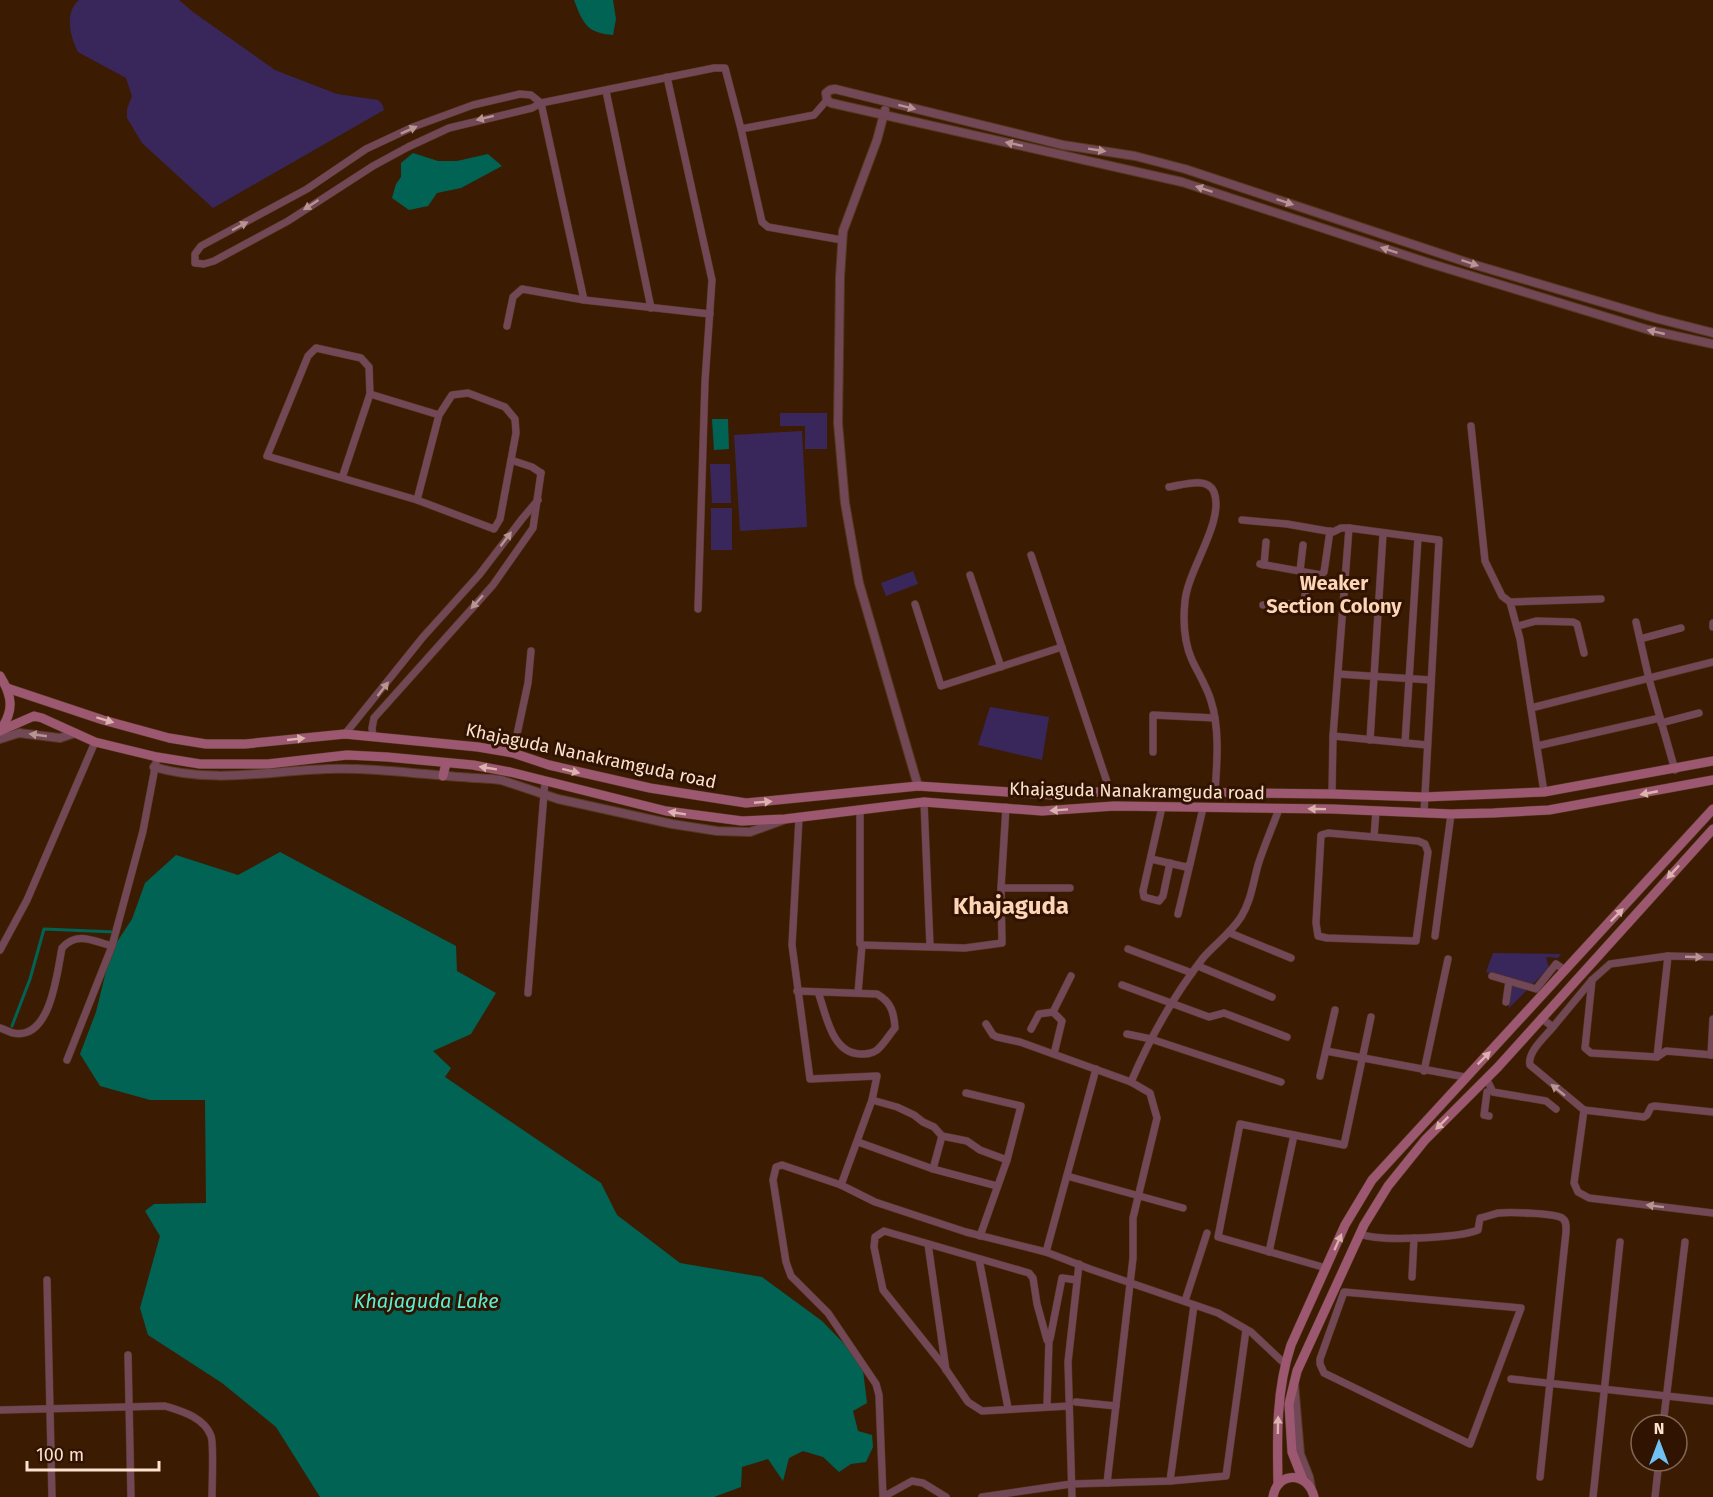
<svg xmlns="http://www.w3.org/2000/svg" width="1713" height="1497" font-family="'Fira Sans',sans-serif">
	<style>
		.green { fill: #39275b }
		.water { fill: #016354 }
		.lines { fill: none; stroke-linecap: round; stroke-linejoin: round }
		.stream { stroke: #016354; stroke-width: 3 }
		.minor-casing { stroke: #56381f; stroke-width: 8 }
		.tertiary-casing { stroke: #56381f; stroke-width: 10 }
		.secondary-casing { stroke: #56381f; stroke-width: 10 }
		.minor { stroke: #724756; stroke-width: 7 }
		.tertiary { stroke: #724756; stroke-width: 8 }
		.secondary { stroke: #9c5870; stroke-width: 9 }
		.oneway { fill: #b89493 }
		.oneway2 { fill: #dbb2ae }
		.labels { text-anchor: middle; stroke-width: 6; stroke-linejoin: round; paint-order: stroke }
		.street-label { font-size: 18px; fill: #fde2d0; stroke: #301300 }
		.neighbourhood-label { font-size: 20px; font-weight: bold; fill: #fed5b7; stroke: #301300 }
		.water-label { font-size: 20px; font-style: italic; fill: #59efd2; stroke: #301300 }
		.district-label { font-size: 24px; font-weight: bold; fill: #fed5b7; stroke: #301300 }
	</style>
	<rect width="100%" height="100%" fill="#3b1c02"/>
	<g class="green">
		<path d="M 79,0 L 179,0 L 193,12 L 275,70 L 337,94 L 378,100 L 382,104 L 384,110 L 213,208 L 142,143 L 127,118 L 127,109 L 132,96 L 126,78 L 78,52 C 70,36 64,13 79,0 Z"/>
		<path d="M 780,413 L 827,413 L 827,449 L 805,449 L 805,426 L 780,426 Z"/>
		<path d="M 802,431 L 807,527 L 740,531 L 734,435 Z"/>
		<path d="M 710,464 L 730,464 L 731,503 L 712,503 Z"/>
		<rect x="711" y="508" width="21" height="42"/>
		<path d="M 913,571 L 918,584 L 886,596 L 881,583 Z"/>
		<path d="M 990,707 L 1049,717 L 1042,760 L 978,745 Z"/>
		<path d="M 1493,953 L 1561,954 L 1558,958 L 1546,957 L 1549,968 L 1509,1008 L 1507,978 L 1486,972 Z"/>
	</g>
	<g class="water">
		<path d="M 574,0 L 613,0 L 616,19 L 613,35 C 587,33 583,24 574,0 Z"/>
		<path d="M 413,153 L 438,161 L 457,161 L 488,154 L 502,166 L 461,188 L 437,193 L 428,206 L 409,210 L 392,198 L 396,184 L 401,177 L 401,163 Z"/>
		<path d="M 712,419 L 728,419 L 729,449 L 714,450 Z"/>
		<path d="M 280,852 L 456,946 L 457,971 L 496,993 L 471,1034 L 433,1051 L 451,1068 L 445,1077 L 601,1183 L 617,1215 L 680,1263 L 762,1277 L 822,1321 L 862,1362 L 867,1403 L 853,1411 L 858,1431 L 872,1435 L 873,1447 L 866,1462 L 851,1464 L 839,1472 L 823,1457 L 803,1451 L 789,1458 L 783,1481 L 768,1459 L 742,1467 L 741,1487 L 714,1497 L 320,1497 L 276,1427 L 222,1383 L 148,1335 L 140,1308 L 160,1236 L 145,1211 L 154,1204 L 206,1203 L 205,1100 L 150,1100 L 100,1086 L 80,1054 L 96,1012 L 111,951 L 132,919 L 145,883 L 176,855 L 238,875 Z"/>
	</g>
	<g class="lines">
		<path class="stream" d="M 12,1026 L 30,979 L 44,929 L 114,932"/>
		<defs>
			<g id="minor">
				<path d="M 667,77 L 712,280 L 705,381 L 698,609"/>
				<path d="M 606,91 L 651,308"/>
				<path d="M 741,129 L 762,222 L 768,227 L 842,240"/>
				<path d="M 584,300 L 541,103 L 531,95 L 520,94 L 473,105 L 413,127 L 366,149 L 307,189 L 201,246 L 195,254 L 195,263 L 204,264 L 214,261 L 288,221 L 373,166 L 408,147 L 449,128 L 532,108 L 541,103 L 714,68 L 725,68 L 741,129 L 814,115 L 827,100"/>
				<path d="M 507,326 L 513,297 L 522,289 L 584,300 L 710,314"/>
				<path d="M 370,394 L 439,415 L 417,500 L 494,529 L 500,519 L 516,433 L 515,419 L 505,407 L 468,393 L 452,395 L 439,415"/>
				<path d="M 1471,426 L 1485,561 L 1502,596 L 1510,602"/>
				<path d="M 511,460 L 532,467 L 541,473"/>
				<path d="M 342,478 L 370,394 L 369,367 L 361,358 L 316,348 L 308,356 L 267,456 L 417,500"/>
				<path d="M 1169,487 C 1182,485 1208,476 1214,492 C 1225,521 1188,569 1185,601 C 1183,620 1184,642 1192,660 C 1198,673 1207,687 1211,701 C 1220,729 1217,763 1215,792"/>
				<path d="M 1242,520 L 1287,524 L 1333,532 L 1341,528 L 1349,528"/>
				<path d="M 1031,555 L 1110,791"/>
				<path d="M 1260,564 L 1321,575 L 1324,572 L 1330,531"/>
				<path d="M 1264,565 L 1266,542"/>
				<path d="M 1300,571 L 1303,545"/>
				<path d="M 970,575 L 1001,667"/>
				<path d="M 915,604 L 941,686 L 1062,647"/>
				<path d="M 1263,605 L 1304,603 L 1308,573"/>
				<path d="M 1636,622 L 1649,679 L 1675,770"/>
				<path d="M 1713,623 L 1713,627"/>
				<path d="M 1518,626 L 1536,621 L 1573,622 L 1577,624 L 1584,653"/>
				<path d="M 1640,639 L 1681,628"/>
				<path d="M 1338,674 L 1431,680"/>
				<path d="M 1531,708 L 1713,662"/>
				<path d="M 1661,723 L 1699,713"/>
				<path d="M 345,734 L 423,637 L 479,575 L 522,519 L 538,500"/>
				<path d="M 1333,736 L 1427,745"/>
				<path d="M 373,737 L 372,728 L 374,718 L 493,585 L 533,528 L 541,473"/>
				<path d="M 1370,740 L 1383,534"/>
				<path d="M 1405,743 L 1418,538"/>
				<path d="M 1537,746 L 1660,718"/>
				<path d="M 1153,752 L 1153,715 L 1215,718"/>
				<path d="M 513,753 L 528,683 L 531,651"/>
				<path d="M 1544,792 L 1520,639 L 1510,602 L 1601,599"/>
				<path d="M 1332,794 L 1333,736 L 1349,528 L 1439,540 L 1424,813"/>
				<path d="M 924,802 L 930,946"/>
				<path d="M 1162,807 L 1143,891 L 1144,897 L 1159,901 L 1163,896 L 1170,863"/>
				<path d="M 799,818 L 792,945 L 810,1079 L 877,1076 L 872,1100 L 841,1185"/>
				<path d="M 1374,837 L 1328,833 L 1321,835 L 1316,923 L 1318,936 L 1327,938 L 1416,941 L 1428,852 L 1425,844 L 1418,841 L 1374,837 L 1376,811"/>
				<path d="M 1151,859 L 1186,867 L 1190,864 L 1203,808"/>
				<path d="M 1001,888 L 1070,888"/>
				<path d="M 1178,914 L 1190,864"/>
				<path d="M 1230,933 L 1291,958"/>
				<path d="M 1435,936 L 1451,814"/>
				<path d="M 862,945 L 965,948 L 1002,943 L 1001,888 L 1006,807"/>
				<path d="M 112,946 L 143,831 L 157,757"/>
				<path d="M 1128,949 L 1192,973"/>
				<path d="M 0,950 L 27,900 L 95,742"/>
				<path d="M 1198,966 L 1272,997"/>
				<path d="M 1492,976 L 1509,981"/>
				<path d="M 1592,980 L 1585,1048 L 1591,1053 L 1657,1057 L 1666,1051 L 1713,1055"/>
				<path d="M 1122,985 L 1209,1017 L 1224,1013 L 1287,1037"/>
				<path d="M 797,991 L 877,994 C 891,1002 894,1012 895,1028 C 889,1035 884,1044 877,1050 C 872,1054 866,1054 860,1054 C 831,1053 826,1013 818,992"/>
				<path d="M 528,993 L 545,781"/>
				<path d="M 858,993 L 862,945 L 860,944 L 860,811"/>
				<path d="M 1506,1002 L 1509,981 L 1536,989 L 1556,964 L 1565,970"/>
				<path d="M 1053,1012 L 1062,1021 L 1054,1054"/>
				<path d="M 1541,1018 L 1553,1027 C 1545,1037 1527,1052 1530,1065 L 1584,1110 L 1574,1183 L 1578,1192 L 1589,1198 L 1713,1213"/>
				<path d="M 986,1024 L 993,1035 L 997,1037 L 1020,1042 L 1131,1082 L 1150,1093 L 1157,1118 L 1133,1218 L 1133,1258 L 1107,1483"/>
				<path d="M 1553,1027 L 1592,980 L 1610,964 L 1668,956 L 1713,957"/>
				<path d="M 0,1028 C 4,1029 9,1032 13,1033 C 51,1041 57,972 62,948 C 77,931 93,941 112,946 L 67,1060"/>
				<path d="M 1031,1029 L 1039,1014 L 1053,1012 L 1071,976"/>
				<path d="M 1127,1034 L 1151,1039 L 1281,1082"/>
				<path d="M 1326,1051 L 1465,1077"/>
				<path d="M 1711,1055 L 1713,1019"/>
				<path d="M 1657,1057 L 1668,956"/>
				<path d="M 1424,1071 L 1448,959"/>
				<path d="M 1320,1076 L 1335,1010"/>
				<path d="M 1486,1078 L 1493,1092 L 1546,1101 L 1556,1109"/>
				<path d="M 1131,1082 C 1149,1040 1175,994 1203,958 C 1215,944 1230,934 1241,917 C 1251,901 1253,883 1258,865 C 1264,846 1272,828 1279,809"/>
				<path d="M 1487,1092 L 1484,1115 L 1489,1116"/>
				<path d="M 966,1093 L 1021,1106 L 1007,1160 L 980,1236"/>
				<path d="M 872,1100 L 897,1107 L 914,1115 L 923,1122 L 934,1127 L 942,1136 L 967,1141 L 980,1150 L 1007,1160"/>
				<path d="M 1584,1110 L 1644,1117 L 1647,1115 L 1651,1107 L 1655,1106 L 1713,1112"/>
				<path d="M 1294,1135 L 1240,1124 L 1218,1237 L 1326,1268"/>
				<path d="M 858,1142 L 933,1169 L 942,1136"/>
				<path d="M 933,1169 L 997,1186"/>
				<path d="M 1067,1176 L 1183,1208"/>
				<path d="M 1360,1234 C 1380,1242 1458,1238 1478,1230 L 1480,1218 C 1486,1217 1493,1214 1499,1213 C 1510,1212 1554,1213 1562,1218 C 1567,1221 1566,1227 1566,1232 L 1540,1477"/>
				<path d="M 928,1244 L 946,1370"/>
				<path d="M 1046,1252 L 1096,1069"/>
				<path d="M 1269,1252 L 1294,1135 L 1344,1145 L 1371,1017"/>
				<path d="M 979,1259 L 1008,1408"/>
				<path d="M 1412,1277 L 1414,1238"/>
				<path d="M 47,1280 L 52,1497"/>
				<path d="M 1344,1292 L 1521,1308 L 1470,1444 L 1324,1373 L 1320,1364 L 1320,1359 Z"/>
				<path d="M 1185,1301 L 1207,1233"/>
				<path d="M 128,1355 L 131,1497"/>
				<path d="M 1511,1379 L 1713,1401"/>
				<path d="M 1076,1402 L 1116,1406"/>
				<path d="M 1047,1406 L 1049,1340"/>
				<path d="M 1069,1406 L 982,1411 L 968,1402 L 943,1365 L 883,1290 L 874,1247 L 875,1237 L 884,1231 L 1029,1273 L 1033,1278 L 1037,1304 L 1047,1340 L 1050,1339 L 1062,1278 L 1077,1280"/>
				<path d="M 0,1410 L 165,1406 C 181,1411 204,1417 211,1436 C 214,1444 212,1485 212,1497"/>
				<path d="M 1663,1425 L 1685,1242"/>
				<path d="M 1170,1481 L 1194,1305"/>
				<path d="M 946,1497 L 923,1483 L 912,1481 L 883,1497 L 879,1395 L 876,1384 L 828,1313 L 791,1276 L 786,1262 L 773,1180 L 776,1167 L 782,1165 L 841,1185 L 875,1202 L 966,1232 L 1046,1252 L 1090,1269 L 1218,1313 L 1251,1332 L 1285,1364"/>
				<path d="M 982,1497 L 1071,1484 L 1170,1481 L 1226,1476 L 1246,1330"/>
				<path d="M 1072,1497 L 1068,1362 L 1079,1264"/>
				<path d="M 1593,1497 L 1620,1242"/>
				<path d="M 1655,1497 L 1659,1461"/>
			</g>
			<g id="tertiary">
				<path d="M 885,110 L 877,140 L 843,231 L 840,277 L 838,423 L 845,503 L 859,583 L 918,786"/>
				<path d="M 1713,333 L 1655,318 L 1472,264 L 1185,169 L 1135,156 L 1063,145 L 835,89 L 830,90 L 826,93 L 827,100 L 831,103 L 1182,182 L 1429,263 L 1649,330 L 1713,344"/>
				<path d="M 0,739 L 19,733 L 60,738 L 75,733"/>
				<path d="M 154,767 C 212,784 269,771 327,769 C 382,767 437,777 492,779 L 501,780 L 558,799 L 672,824 L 717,831 L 750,832 L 783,820"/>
				<path d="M 1294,1383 L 1300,1454 L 1309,1477 L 1311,1488"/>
			</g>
			<g id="secondary">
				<path d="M 0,676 C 13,697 14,711 0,731"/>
				<path d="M 7,688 L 103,720 L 169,738 L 206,744 L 245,744 L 345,734 L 478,747 L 513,753 L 549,765 L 650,788 L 746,803 L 918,786 L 1054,795 L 1110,791 L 1332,794 L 1424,797 L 1544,792 L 1713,761"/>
				<path d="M 0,731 L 34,716 L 42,718 L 95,742 L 157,757 L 200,764 L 268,764 L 347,755 L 387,757 L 473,765 L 510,772 L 666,811 L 742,821 L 785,819 L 924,802 L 1042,811 L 1114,806 L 1333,809 L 1451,814 L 1493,813 L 1549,810 L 1713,780"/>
				<path d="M 443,776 L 446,763"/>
				<path d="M 1303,1480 L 1292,1452 L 1289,1404 L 1297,1371 L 1364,1225 L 1388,1186 L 1425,1140 L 1498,1067 L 1713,829"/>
				<path d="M 1278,1484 C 1277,1436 1276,1390 1291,1345 L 1345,1225 L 1372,1180 L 1713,809"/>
				<path d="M 1273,1497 C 1277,1471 1308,1471 1314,1497"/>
			</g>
		</defs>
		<use href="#minor" class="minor-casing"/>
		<use href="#tertiary" class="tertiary-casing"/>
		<use href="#secondary" class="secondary-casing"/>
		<use href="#minor" class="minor"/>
		<use href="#tertiary" class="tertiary"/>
		<use href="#secondary" class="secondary"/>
	</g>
	<defs><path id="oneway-solid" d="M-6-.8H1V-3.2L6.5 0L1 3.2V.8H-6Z" transform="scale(1.5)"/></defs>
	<g class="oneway">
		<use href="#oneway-solid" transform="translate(907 107) rotate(14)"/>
		<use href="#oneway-solid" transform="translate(485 118) rotate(166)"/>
		<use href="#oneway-solid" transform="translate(409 130) rotate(-24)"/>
		<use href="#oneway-solid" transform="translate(1014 144) rotate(-168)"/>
		<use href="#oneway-solid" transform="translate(1097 150) rotate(9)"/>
		<use href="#oneway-solid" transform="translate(1204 189) rotate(-162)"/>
		<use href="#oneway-solid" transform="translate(1285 202) rotate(18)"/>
		<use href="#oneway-solid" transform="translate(311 205) rotate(147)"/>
		<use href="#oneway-solid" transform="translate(240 226) rotate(-28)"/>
		<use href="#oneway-solid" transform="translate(1389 250) rotate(-162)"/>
		<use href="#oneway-solid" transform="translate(1470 263) rotate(18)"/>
		<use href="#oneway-solid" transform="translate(1656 332) rotate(-167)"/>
		<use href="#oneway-solid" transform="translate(506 539) rotate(-53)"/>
		<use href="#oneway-solid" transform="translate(477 602) rotate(132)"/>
		<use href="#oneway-solid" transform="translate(383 689) rotate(-52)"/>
		<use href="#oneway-solid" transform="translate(38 735) rotate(-172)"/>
		<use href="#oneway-solid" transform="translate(1694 957) rotate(2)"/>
		<use href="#oneway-solid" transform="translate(1558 1090) rotate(-141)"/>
		<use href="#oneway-solid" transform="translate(1655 1206) rotate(-173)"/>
	</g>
	<g class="oneway2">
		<use href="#oneway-solid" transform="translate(105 720) rotate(17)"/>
		<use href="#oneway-solid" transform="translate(296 739) rotate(-6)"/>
		<use href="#oneway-solid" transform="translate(488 768) rotate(-171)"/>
		<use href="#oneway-solid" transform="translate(571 771) rotate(14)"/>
		<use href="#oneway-solid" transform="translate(1649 793) rotate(169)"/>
		<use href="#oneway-solid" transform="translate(763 802) rotate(-5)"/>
		<use href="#oneway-solid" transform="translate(1317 809) rotate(-179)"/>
		<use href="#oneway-solid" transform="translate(1059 810) rotate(176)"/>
		<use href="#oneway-solid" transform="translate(677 813) rotate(-171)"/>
		<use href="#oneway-solid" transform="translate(1673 872) rotate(133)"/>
		<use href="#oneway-solid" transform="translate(1617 915) rotate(-46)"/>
		<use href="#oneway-solid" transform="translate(1484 1058) rotate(-45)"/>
		<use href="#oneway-solid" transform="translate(1442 1123) rotate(135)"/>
		<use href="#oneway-solid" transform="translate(1338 1242) rotate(-66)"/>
		<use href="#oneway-solid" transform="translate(1278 1425) rotate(-89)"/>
	</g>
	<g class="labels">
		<g class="street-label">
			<text transform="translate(591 756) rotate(12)" y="6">Khajaguda Nanakramguda road</text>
			<text transform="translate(1137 791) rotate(1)" y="6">Khajaguda Nanakramguda road</text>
		</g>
		<g class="neighbourhood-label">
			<text x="1334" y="590">Weaker<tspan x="1334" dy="23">Section Colony</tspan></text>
		</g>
		<g class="water-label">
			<text x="426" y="1308">Khajaguda Lake</text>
		</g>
		<g class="district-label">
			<text x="1011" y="914">Khajaguda</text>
		</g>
	</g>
	<g transform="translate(1659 1443)"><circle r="28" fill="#301300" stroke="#826653" stroke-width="1.5"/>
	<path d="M0-4.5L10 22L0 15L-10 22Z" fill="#70c1f4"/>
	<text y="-9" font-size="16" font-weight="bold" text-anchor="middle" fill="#fde2d0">N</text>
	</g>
	<path d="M27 1461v9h132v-9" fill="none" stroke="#fde2d0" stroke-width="3"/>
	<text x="36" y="1461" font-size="18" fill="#fde2d0" stroke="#301300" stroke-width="4.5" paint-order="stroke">100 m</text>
</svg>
